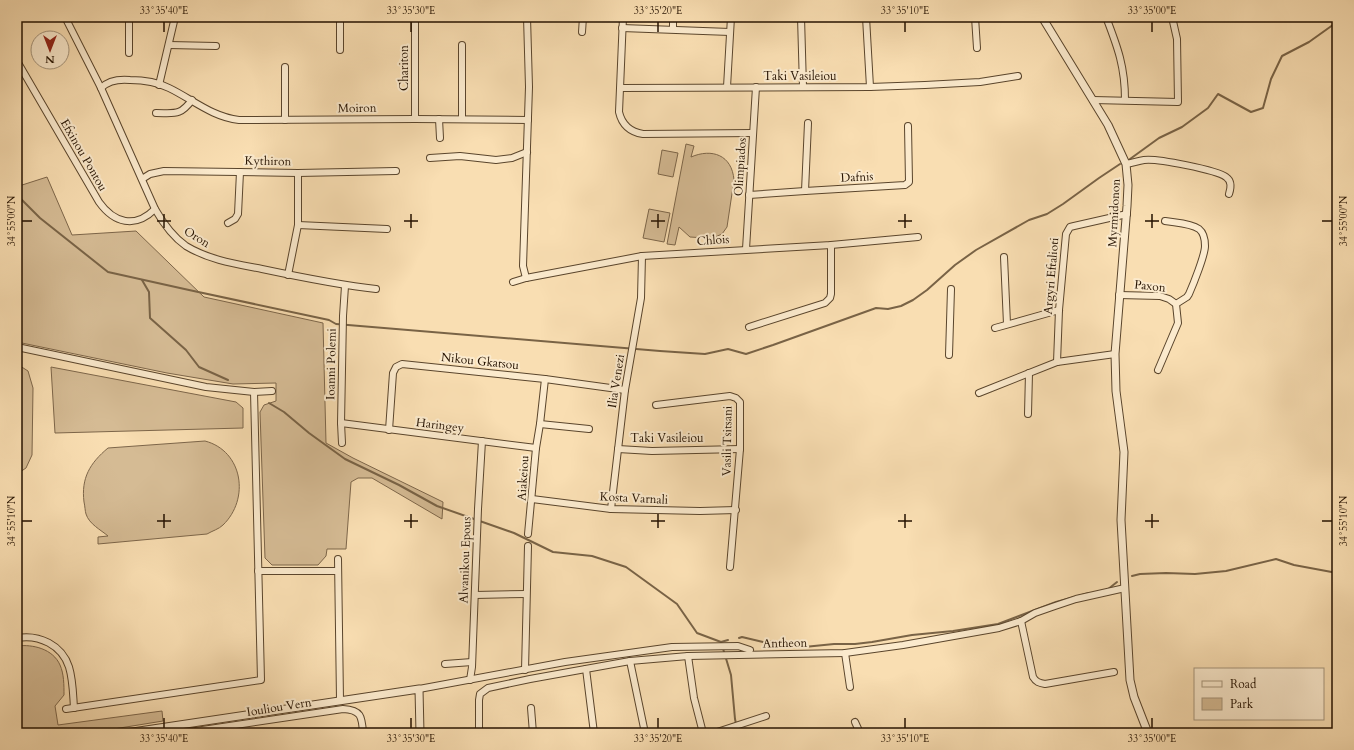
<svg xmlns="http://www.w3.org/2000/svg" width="1354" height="750" font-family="Cardo,serif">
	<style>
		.green { fill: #d5bb94; stroke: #7d664a }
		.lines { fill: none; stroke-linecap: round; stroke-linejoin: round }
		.stream { stroke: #796346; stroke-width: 2 }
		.minor-casing { stroke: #5a452c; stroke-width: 8 }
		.tertiary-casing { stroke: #5a452c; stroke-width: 9 }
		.minor { stroke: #fbeacd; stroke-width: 6 }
		.tertiary { stroke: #fbeacd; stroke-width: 7 }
		.ticks { fill: none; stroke: #251200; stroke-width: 1.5 }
		.labels { text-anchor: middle; stroke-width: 4; stroke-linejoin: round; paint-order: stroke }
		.street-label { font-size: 12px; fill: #251200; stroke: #fbeacd }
		.neatline { fill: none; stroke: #251200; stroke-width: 1.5 }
		.ticks-label { font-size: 10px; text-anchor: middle; fill: #251200 }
	</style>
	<rect width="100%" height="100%" fill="#f9deb2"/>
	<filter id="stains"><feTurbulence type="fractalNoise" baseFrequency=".005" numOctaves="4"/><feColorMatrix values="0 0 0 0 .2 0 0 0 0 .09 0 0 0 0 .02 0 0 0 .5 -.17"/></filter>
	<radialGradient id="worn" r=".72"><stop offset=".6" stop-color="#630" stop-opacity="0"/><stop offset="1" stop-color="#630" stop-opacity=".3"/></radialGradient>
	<g class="green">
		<path d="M 686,144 L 694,146 L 691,157 C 712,148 732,155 734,180 L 727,227 L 722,234 L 713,238 L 706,238 L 690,237 L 679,227 L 675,245 L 667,244 Z"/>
		<path d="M 662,150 L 678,153 L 673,177 L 658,174 Z"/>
		<path d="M 47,177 L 72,235 L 136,231 L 204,297 L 323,323 L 326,443 L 353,458 L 443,502 L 442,519 L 372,478 L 358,478 L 351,482 L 346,549 L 327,549 L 326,556 L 318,565 L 272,565 L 265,558 L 260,412 L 264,405 L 276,401 L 276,383 L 233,384 L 167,373 L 17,342 L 17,184 L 19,186 Z"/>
		<path d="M 649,209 L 670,213 L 664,242 L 643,238 Z"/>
		<path d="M 17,364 L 28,371 L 33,388 L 32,455 L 26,468 L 17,474 Z"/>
		<path d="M 51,367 L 236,402 L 243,408 L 243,428 L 55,433 Z"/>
		<path d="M 205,441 C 243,451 250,499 223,525 C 219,529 212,531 207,534 L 98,544 L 98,537 L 108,536 C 101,530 89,524 86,514 C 85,511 85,506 84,502 C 81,478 90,463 108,448 Z"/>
		<path d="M 17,646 C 33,644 53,649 60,665 C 64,674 64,685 64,695 L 55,706 L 58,725 L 162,711 L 163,721 L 89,733 L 17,733 Z"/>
	</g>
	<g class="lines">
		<g class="stream">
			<path d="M 1130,159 L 1159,138 L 1182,127 L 1208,108 L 1218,94 L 1251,112 L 1263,108 L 1271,79 L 1282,56 L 1309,42 L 1337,22"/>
			<path d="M 17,195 L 40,218 L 108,272 L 189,290 L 329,320 L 336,324 L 660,351 L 705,354 L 728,349 L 746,354 L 773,345 L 876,308 L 888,309 L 901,306 L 913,300 L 927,290 L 955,265 L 976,250 L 1029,220 L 1047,214 L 1063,204 L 1099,178 L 1120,164"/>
			<path d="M 142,280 L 149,292 L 150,318 L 186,350 L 199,367 L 228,380"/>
			<path d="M 269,403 L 284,412 L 309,433 L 345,459 L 399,485 L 437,506 L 514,533 L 553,552 L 592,556 L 626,567 L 677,604 L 697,633 L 721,642 L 731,675 L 735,719 L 738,733"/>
			<path d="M 1132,576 L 1140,574 L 1166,573 L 1195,574 L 1226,571 L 1276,559 L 1294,565 L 1337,573"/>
			<path d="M 1107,590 L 1117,582"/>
			<path d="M 739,638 L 742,637 L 763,642 L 784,641 L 804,647 L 834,644 L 855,644 L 872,642 L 912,635 L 953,631 L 998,624 L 1056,602 L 1089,593"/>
			<path d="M 721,642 L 728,640"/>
		</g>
		<defs>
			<g id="minor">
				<path d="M 65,17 L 101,88 L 155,209 C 163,223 173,237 186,246 C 209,260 236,264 262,269 C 300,277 338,285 376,289"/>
				<path d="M 623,17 L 619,112 C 622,125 630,132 643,134 L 753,133"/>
				<path d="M 801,17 L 803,87"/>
				<path d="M 866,17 L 870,87"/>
				<path d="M 975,17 L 977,48"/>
				<path d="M 1106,17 C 1118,48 1125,67 1125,100"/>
				<path d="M 622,28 L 730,32"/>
				<path d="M 673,29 L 673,17"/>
				<path d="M 582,32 L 583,17"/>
				<path d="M 169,45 L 216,46"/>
				<path d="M 462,45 L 462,119"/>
				<path d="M 340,50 L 340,17"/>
				<path d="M 129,53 L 129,17"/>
				<path d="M 17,61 L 99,202 C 114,223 135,229 155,209"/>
				<path d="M 159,85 L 175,17"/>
				<path d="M 727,87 L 731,17"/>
				<path d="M 101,88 C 109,80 119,79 130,80 C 143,80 157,82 169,88 C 192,99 212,117 239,120 L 415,119 L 528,120"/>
				<path d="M 621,88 L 870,87 L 925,85 L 980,82 L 1018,76"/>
				<path d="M 1093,100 L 1178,102 L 1177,39 L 1172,17"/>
				<path d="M 156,113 C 175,113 180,116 192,100"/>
				<path d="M 415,119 L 415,17"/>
				<path d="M 439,119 L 440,138"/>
				<path d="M 285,120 L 285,67"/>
				<path d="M 430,158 L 460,156 L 496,160 L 512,158 L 527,152"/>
				<path d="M 1126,164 C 1132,163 1138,161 1144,160 C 1156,158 1217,170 1226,177 C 1232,181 1231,188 1229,194"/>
				<path d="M 142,179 L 150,174 L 164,171 L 298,173 L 396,171"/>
				<path d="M 805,191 L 808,123"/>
				<path d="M 749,195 L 805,191 L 905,185 L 909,182 L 908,126"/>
				<path d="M 228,223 L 235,219 L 238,214 L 240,172"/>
				<path d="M 298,225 L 387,229"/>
				<path d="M 746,249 L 756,87"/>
				<path d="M 1004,257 L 1007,324"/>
				<path d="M 288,275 L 298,225 L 298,173"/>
				<path d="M 526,278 L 523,266 L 529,87 L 527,17"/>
				<path d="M 513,282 L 526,278 L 642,256 L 831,245 L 918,237"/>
				<path d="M 1119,295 L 1160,296 L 1169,299 L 1176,304"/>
				<path d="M 749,327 L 825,303 L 830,298 L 831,294 L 831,245"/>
				<path d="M 995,328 L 1059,310"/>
				<path d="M 17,347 L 206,387 L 254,392 L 272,391"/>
				<path d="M 949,355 L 951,289"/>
				<path d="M 1057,362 L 1059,310 L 1066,234 L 1070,227 L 1074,226 L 1127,214"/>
				<path d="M 1158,370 L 1178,323 L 1176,304 L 1187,297 L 1189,294 C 1193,285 1205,255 1205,246 C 1205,239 1204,233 1199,229 C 1190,223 1176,223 1165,221"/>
				<path d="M 979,393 L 1057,362 L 1115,354"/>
				<path d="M 656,405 L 730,396 L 736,398 L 740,402 L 740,449 L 730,567"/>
				<path d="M 1028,414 L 1029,373"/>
				<path d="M 341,423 L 536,448"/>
				<path d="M 540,424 L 589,429"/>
				<path d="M 389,430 L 393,373 L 396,367 L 402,364 L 545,379 L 625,390"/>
				<path d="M 342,443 L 341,423 L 343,316 L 345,286"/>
				<path d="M 618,449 L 652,451 L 740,449"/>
				<path d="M 532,499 L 611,509 L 700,511 L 736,510"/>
				<path d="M 611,509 L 625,390 L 641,298 L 642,256"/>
				<path d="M 528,534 L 536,448 L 540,424 L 545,379"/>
				<path d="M 338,559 L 340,700"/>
				<path d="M 258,571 L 338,571"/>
				<path d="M 475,595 L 526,594"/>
				<path d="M 1021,621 L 1033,677 C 1036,682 1039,683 1045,684 L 1114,672"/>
				<path d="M 17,638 C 39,634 62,645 69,667 C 73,680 73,694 74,708"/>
				<path d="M 845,653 L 850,687"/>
				<path d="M 688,656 L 694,698 L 703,733"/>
				<path d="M 630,661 L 645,733"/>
				<path d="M 445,664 L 472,662"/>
				<path d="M 586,669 L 594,733"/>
				<path d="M 525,670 L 528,546"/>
				<path d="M 470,680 L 472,667 L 478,509 L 482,441"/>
				<path d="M 419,689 L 565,662 L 672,647 L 738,646 L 750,650"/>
				<path d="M 531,708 L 533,733"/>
				<path d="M 66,709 L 261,680 L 254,392"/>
				<path d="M 855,722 L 860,733"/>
				<path d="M 182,733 L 343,709 C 361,710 362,716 363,733"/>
				<path d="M 479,733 L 479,700 L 480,694 L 488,688 L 530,679 L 630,661 L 688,656 L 845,653 L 903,645 L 999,628 L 1021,621 L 1035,613 L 1055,606 L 1076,599 L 1125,588"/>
				<path d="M 714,733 L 766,716"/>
			</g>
			<g id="tertiary">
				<path d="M 1042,17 L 1108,125 L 1126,164 L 1128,185 L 1127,206 L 1115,354 L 1116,391 L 1124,452 L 1121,520 L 1130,680 L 1134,697 L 1148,733"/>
				<path d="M 126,733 L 419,689 L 420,733"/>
			</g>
		</defs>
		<use href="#minor" class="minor-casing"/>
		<use href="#tertiary" class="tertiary-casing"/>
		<use href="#minor" class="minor"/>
		<use href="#tertiary" class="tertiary"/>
	</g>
	<path class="ticks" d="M 164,22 L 164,32M 411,22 L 411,32M 658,22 L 658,32M 905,22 L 905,32M 1152,22 L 1152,32M 164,214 L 164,228M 411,214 L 411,228M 658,214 L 658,228M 905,214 L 905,228M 1152,214 L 1152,228M 22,221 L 32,221M 157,221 L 171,221M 404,221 L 418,221M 651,221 L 665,221M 898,221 L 912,221M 1145,221 L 1159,221M 1322,221 L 1332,221M 164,514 L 164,528M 411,514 L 411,528M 658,514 L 658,528M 905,514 L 905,528M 1152,514 L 1152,528M 22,521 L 32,521M 157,521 L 171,521M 404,521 L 418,521M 651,521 L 665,521M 898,521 L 912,521M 1145,521 L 1159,521M 1322,521 L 1332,521M 164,718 L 164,728M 411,718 L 411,728M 658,718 L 658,728M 905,718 L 905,728M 1152,718 L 1152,728"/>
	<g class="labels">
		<g class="street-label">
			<text transform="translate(404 68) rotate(-90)" y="4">Chariton</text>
			<text x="800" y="80">Taki Vasileiou</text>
			<text transform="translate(357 108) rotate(-1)" y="4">Moiron</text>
			<text transform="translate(84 155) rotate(60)" y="4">Efxinou Pontou</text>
			<text transform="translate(268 161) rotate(1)" y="4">Kythiron</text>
			<text transform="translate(740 167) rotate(-86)" y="4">Olimpiados</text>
			<text transform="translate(857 177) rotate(-3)" y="4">Dafnis</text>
			<text transform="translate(1114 213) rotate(-87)" y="4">Myrmidonon</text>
			<text transform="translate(197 237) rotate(31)" y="4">Oron</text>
			<text transform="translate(713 240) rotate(-4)" y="4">Chlois</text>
			<text transform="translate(1051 276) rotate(-85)" y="4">Argyri Eftalioti</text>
			<text transform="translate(1150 286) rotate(6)" y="4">Paxon</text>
			<text transform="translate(480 361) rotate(6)" y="4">Nikou Gkatsou</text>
			<text transform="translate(331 364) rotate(-89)" y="4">Ioanni Polemi</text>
			<text transform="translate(616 381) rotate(-81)" y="4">Ilia Venezi</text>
			<text transform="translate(440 425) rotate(7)" y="4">Haringey</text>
			<text x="667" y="442">Taki Vasileiou</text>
			<text transform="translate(727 441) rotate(-89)" y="4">Vasili Tsitsani</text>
			<text transform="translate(523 478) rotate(-86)" y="4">Aiakeiou</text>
			<text transform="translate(634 498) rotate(3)" y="4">Kosta Varnali</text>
			<text transform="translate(465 560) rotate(-88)" y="4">Alvanikou Epous</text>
			<text transform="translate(785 643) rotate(-1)" y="4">Antheon</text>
			<text transform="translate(279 707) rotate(-9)" y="4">Iouliou Vern</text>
		</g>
	</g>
	<rect width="1354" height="750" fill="none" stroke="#f9deb2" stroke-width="44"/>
	<rect x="1194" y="668" width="130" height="52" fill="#fbeacd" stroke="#a5947b"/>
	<rect x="1202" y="681" width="20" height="6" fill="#fbeacd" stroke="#a5947b"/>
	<text x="1230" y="688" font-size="12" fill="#251200">Road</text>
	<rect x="1202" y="698" width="20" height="12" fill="#d5bb94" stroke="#a5947b"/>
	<text x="1230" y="708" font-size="12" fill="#251200">Park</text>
	<g transform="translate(50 50) rotate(180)"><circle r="19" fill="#fbeacd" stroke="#a5947b"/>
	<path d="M0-3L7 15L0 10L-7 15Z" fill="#8f2418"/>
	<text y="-6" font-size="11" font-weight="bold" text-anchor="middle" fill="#251200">N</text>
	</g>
	<rect x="22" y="22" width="1310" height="706" class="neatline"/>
	<g class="ticks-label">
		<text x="164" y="14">33°35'40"E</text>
		<text x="411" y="14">33°35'30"E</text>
		<text x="658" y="14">33°35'20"E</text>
		<text x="905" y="14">33°35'10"E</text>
		<text x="1152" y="14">33°35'00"E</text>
		<text transform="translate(1343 221) rotate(-90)" y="4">34°55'00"N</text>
		<text transform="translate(11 221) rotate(-90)" y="4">34°55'00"N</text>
		<text transform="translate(1343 521) rotate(-90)" y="4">34°55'10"N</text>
		<text transform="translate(11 521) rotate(-90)" y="4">34°55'10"N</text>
		<text x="164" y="742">33°35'40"E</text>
		<text x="411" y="742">33°35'30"E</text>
		<text x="658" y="742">33°35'20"E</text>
		<text x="905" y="742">33°35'10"E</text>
		<text x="1152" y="742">33°35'00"E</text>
	</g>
	<rect width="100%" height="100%" filter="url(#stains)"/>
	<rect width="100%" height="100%" fill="url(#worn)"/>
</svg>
